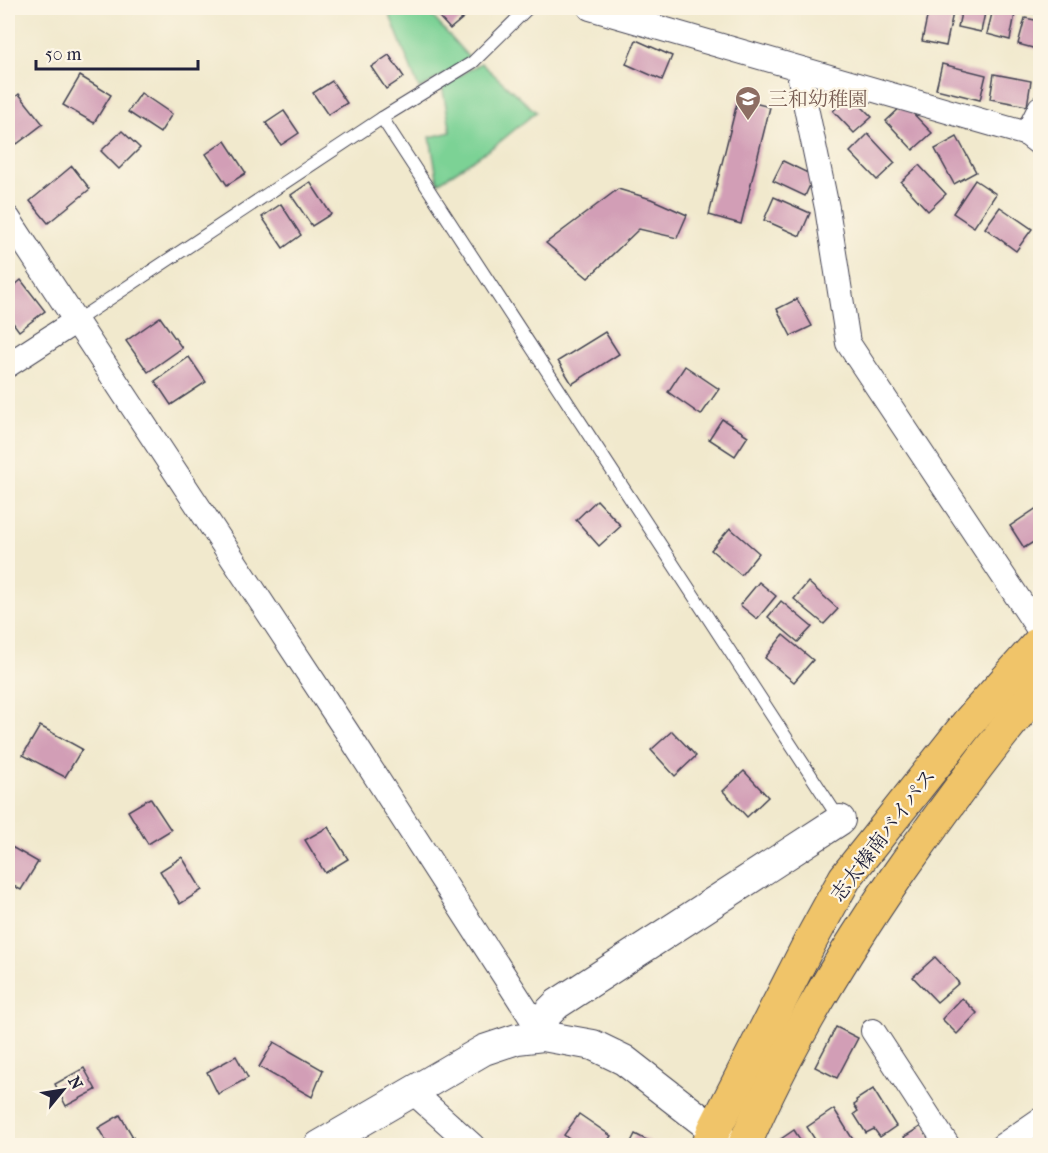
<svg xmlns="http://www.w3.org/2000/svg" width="1048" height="1153" font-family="'IM FELL French Canon','Noto Serif JP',serif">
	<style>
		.green { fill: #7cd295; stroke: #4f7a68; stroke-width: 1.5 }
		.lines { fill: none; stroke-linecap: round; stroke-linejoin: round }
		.stream { stroke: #54bfcf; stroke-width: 7 }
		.building { fill: #d29eb6 }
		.service-casing { stroke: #414051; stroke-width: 14 }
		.minor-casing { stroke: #414051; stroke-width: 26 }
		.tertiary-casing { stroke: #414051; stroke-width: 32 }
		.trunk-casing { stroke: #414051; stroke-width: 35 }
		.service { stroke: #fff; stroke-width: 12 }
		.minor { stroke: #fff; stroke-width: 24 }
		.tertiary { stroke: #fff; stroke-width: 30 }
		.trunk { stroke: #f0c469; stroke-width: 33 }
		.labels { text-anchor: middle; stroke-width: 4.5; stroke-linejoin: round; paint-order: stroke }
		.education-label { font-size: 20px; fill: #785e54; stroke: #fcf5e5; text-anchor: start }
		.street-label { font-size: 20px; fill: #22223b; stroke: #fcf5e5 }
	</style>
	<rect width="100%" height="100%" fill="#fcf5e5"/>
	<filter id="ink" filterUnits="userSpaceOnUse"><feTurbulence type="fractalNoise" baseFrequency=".0167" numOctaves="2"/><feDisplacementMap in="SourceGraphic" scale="12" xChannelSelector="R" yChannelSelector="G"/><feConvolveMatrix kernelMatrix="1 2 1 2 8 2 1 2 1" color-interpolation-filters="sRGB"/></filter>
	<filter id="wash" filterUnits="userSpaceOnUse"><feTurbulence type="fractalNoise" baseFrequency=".008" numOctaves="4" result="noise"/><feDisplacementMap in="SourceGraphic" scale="24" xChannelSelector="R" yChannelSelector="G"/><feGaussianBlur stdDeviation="1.35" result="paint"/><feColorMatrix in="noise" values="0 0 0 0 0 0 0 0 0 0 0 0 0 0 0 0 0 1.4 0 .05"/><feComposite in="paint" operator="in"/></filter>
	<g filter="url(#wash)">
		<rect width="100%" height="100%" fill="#f1e9cd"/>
		<g class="green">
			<path d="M 387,8 L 425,8 L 471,60 L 419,89 Z"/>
			<path d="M 481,63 L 536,112 L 496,145 L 438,183 L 430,137 L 451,132 L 442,86 Z"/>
		</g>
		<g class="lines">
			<path class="stream" d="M 1024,8 L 1040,11"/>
		</g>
		<g id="blocks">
			<g class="building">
				<path d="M 431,8 L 475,8 L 450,29 Z"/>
				<path d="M 929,8 L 954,8 L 946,46 L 922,41 Z"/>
				<path d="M 962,8 L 986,8 L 981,32 L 958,27 Z"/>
				<path d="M 993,9 L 1015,14 L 1010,40 L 987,34 Z"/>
				<path d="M 1025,18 L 1040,21 L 1040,50 L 1018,44 Z"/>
				<path d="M 636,40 L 672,56 L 662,80 L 626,64 Z"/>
				<path d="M 389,55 L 404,77 L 386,89 L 371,67 Z"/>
				<path d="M 942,64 L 986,75 L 980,100 L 936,89 Z"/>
				<path d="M 994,74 L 1031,81 L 1027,106 L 990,99 Z"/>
				<path d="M 80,76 L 111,95 L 94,123 L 63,105 Z"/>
				<path d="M 332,81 L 347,103 L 328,115 L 313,93 Z"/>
				<path d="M 141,93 L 172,114 L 160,133 L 128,112 Z"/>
				<path d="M 19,94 L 43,124 L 17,144 L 8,132 L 8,103 Z"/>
				<path d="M 850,95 L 872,117 L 854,133 L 833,111 Z"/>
				<path d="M 738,99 L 770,107 L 741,224 L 709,215 Z"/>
				<path d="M 904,104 L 932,133 L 913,150 L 886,121 Z"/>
				<path d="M 284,111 L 299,133 L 281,145 L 266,123 Z"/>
				<path d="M 122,131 L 140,148 L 119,169 L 101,151 Z"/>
				<path d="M 868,134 L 895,163 L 877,180 L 850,152 Z"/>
				<path d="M 957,137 L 976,172 L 954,184 L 935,149 Z"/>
				<path d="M 225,141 L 246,173 L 227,185 L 206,154 Z"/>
				<path d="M 783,161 L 814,176 L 805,196 L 773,181 Z"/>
				<path d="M 919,165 L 946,194 L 928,211 L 901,182 Z"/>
				<path d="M 72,166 L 90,189 L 48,223 L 30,201 Z"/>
				<path d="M 975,180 L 996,194 L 974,227 L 953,213 Z"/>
				<path d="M 310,182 L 331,214 L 312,226 L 291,195 Z"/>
				<path d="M 618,189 L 651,199 L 687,215 L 677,238 L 639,229 L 588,278 L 546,243 Z"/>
				<path d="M 774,197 L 810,213 L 800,236 L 764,220 Z"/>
				<path d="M 281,204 L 301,235 L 283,248 L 262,217 Z"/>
				<path d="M 1000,207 L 1032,229 L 1016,251 L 985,228 Z"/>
				<path d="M 21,280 L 45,311 L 19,331 L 8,316 L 8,291 Z"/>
				<path d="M 797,299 L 812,326 L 791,336 L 777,309 Z"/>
				<path d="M 160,317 L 182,348 L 148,372 L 126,341 Z"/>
				<path d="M 605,332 L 619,354 L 572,384 L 558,361 Z"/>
				<path d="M 189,357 L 206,382 L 171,405 L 155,381 Z"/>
				<path d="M 685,366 L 719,389 L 701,415 L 668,392 Z"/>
				<path d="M 722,419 L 748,436 L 735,456 L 709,439 Z"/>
				<path d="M 597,500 L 621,526 L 599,546 L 576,520 Z"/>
				<path d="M 1040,506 L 1040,538 L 1024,548 L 1010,526 Z"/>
				<path d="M 730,528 L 759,553 L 741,575 L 711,550 Z"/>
				<path d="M 759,582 L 776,596 L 757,619 L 740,605 Z"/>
				<path d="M 808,582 L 838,609 L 824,624 L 794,599 Z"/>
				<path d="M 781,601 L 812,627 L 798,642 L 768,617 Z"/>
				<path d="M 783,635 L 813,660 L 794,682 L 765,658 Z"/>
				<path d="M 40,726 L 82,749 L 65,777 L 23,755 Z"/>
				<path d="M 672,731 L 696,756 L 675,776 L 651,750 Z"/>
				<path d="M 744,771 L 768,797 L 747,817 L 723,791 Z"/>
				<path d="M 150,798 L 171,830 L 148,844 L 128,811 Z"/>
				<path d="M 328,827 L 348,859 L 325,873 L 305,840 Z"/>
				<path d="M 8,845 L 38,862 L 21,890 L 8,883 Z"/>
				<path d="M 182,857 L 202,890 L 180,904 L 160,871 Z"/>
				<path d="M 935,957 L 959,983 L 937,1002 L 913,977 Z"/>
				<path d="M 962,998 L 977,1013 L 957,1034 L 942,1019 Z"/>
				<path d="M 836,1027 L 858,1038 L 837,1078 L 815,1067 Z"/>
				<path d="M 274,1042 L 323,1070 L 312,1097 L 259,1067 Z"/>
				<path d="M 236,1056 L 248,1078 L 218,1094 L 207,1072 Z"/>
				<path d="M 84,1068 L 96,1090 L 66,1106 L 55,1084 Z"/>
				<path d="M 873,1089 L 896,1126 L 880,1137 L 874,1129 L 866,1133 L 854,1114 L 858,1111 L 854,1105 L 857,1103 L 856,1100 Z"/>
				<path d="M 834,1109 L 857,1146 L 819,1146 L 807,1127 Z"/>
				<path d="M 579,1114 L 611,1136 L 604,1146 L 578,1146 L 564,1135 Z"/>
				<path d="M 120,1115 L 133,1137 L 119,1146 L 109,1146 L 98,1128 Z"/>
				<path d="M 923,1125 L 936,1146 L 909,1146 L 904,1137 Z"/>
				<path d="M 794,1130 L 803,1144 L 781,1146 L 778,1141 Z"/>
				<path d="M 635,1134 L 658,1146 L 629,1146 Z"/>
			</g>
		</g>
	</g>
	<g filter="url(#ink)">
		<use href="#blocks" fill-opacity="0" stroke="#414051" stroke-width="1.5"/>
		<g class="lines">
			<defs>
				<g id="service">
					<path d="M 382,118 L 840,820"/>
					<path d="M 76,321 L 382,118 L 473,62 L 528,8"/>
				</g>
				<g id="minor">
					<path d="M 590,8 L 1027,134 L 1040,144"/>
					<path d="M 798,69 L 827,208 L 848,343 L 1040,631"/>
					<path d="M 1027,134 L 1040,108"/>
					<path d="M 8,218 L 347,732 L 543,1036"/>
					<path d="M 8,365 L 76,321"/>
					<path d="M 873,1031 L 948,1146"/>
					<path d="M 412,1091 L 473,1146"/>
					<path d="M 1002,1146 L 1040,1120"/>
				</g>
				<g id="tertiary">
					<path d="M 543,1036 L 544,1017 L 557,1004 L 840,820"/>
					<path d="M 319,1146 L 484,1050 L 517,1039 L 543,1036 L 593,1045 L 624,1060 L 714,1130 L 727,1146"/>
				</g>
				<g id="trunk">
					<path d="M 708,1146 L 714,1130 L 811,940 L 845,878 L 968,723 L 1040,642"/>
					<path d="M 744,1146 C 785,1049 840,959 899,873 C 944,809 990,747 1040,687"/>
				</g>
			</defs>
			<use href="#service" class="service-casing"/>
			<use href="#minor" class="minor-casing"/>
			<use href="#tertiary" class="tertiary-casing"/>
			<use href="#trunk" class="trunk-casing"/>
			<use href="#service" class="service"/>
			<use href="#minor" class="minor"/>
			<use href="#tertiary" class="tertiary"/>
			<use href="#trunk" class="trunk"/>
		</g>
	</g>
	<defs>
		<symbol id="school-pin" viewBox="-11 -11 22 30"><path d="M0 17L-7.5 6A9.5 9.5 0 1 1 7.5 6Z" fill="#8d6e63" stroke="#fcf5e5"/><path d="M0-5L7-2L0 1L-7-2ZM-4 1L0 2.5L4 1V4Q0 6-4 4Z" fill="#fff"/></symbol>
	</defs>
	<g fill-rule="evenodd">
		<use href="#school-pin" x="733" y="84" width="30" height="40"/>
	</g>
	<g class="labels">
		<g class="education-label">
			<text x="768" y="106">三和幼稚園</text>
		</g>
		<g class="street-label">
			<text transform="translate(883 835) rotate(-53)" y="7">志太榛南バイパス</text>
		</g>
	</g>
	<rect width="1048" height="1153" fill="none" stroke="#fcf5e5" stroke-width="30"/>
	<g transform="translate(63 1090) rotate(60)" stroke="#fcf5e5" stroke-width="4.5" paint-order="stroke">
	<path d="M0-4.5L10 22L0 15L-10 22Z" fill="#22223b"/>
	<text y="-9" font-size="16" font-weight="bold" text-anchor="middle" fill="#22223b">N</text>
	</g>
	<path d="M36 60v9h162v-9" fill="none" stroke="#22223b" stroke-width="3"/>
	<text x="45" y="60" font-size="18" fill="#22223b" stroke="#fcf5e5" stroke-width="4.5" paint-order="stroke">50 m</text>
</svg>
